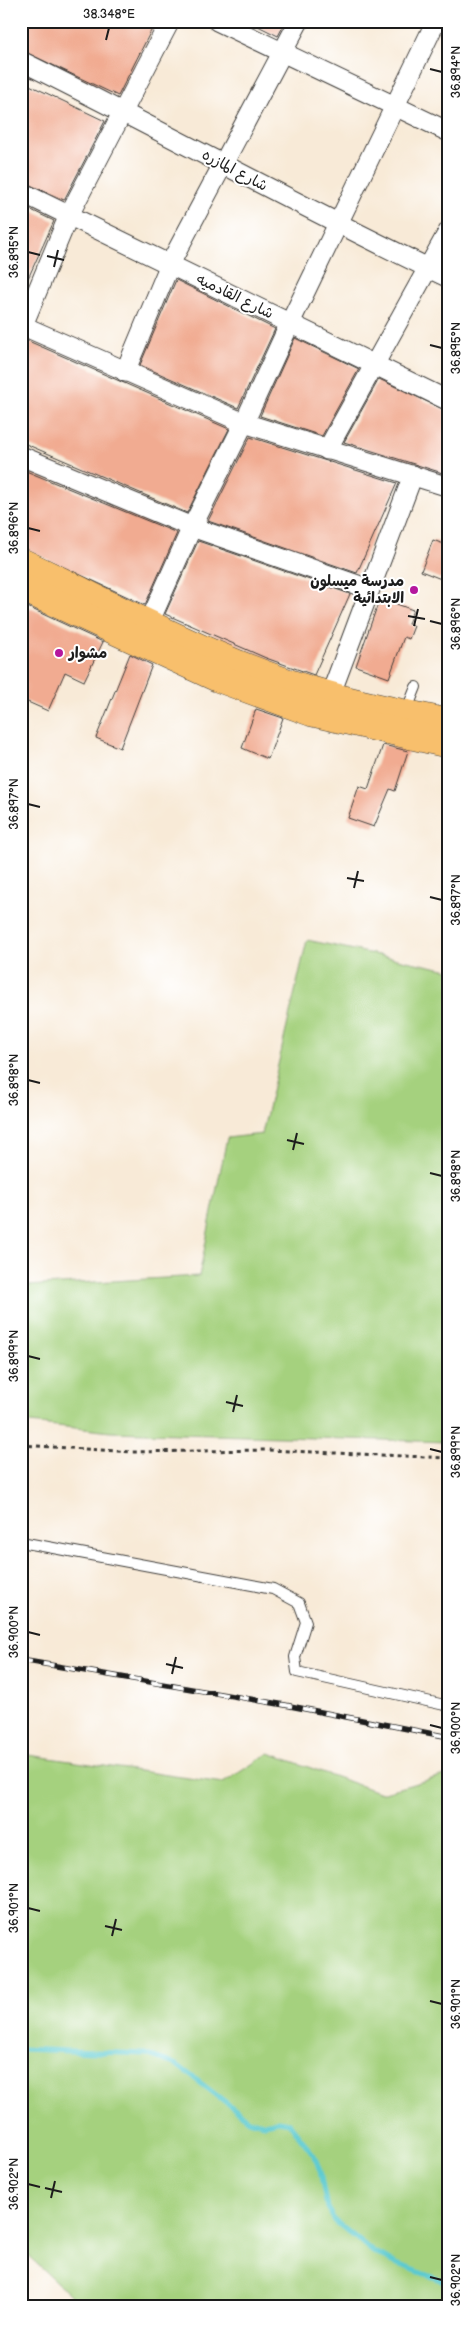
<svg xmlns="http://www.w3.org/2000/svg" width="470" height="2328" font-family="'Balsamiq Sans','Playpen Sans Arabic',sans-serif">
	<style>
		.green { fill: #a5d17e; stroke: #60764d }
		.lines { fill: none; stroke-linecap: round; stroke-linejoin: round }
		.stream { stroke: #5ccad0; stroke-width: 5 }
		.building { fill: #f1ab91 }
		.service-casing { stroke: #3d3b38; stroke-width: 12 }
		.minor-casing { stroke: #3d3b38; stroke-width: 21 }
		.primary-casing { stroke: #3d3b38; stroke-width: 29 }
		.path { stroke: #3d3b38; stroke-width: 3; stroke-dasharray: 4 4; stroke-linecap: butt }
		.service { stroke: #fff; stroke-width: 10 }
		.minor { stroke: #fff; stroke-width: 19 }
		.primary { stroke: #f8bf6c; stroke-width: 28 }
		.rail-casing { stroke: #1c1c1c; stroke-width: 5.5 }
		.rail { stroke: #fff; stroke-width: 4; stroke-dasharray: 11; stroke-linecap: butt }
		.ticks { fill: none; stroke: #1c1c1c; stroke-width: 2 }
		.poi-dot { fill: #b5179e; stroke: #fff; stroke-width: 2 }
		.labels { text-anchor: middle; stroke-width: 4; stroke-linejoin: round; paint-order: stroke }
		.street-label { font-size: 15px; fill: #1c1c1c; stroke: #fff }
		.poi-label { font-size: 15px; font-weight: bold; fill: #1c1c1c; stroke: #fff; text-anchor: end }
		.neatline { fill: none; stroke: #1c1c1c; stroke-width: 2 }
		.ticks-label { font-size: 12px; text-anchor: middle; fill: #1c1c1c }
	</style>
	<rect width="100%" height="100%" fill="#fff"/>
	<filter id="ink" filterUnits="userSpaceOnUse"><feTurbulence type="fractalNoise" baseFrequency=".02" numOctaves="2"/><feDisplacementMap in="SourceGraphic" scale="10" xChannelSelector="R" yChannelSelector="G"/><feConvolveMatrix kernelMatrix="1 2 1 2 8 2 1 2 1" color-interpolation-filters="sRGB"/></filter>
	<filter id="wash" filterUnits="userSpaceOnUse"><feTurbulence type="fractalNoise" baseFrequency=".0096" numOctaves="4" result="noise"/><feDisplacementMap in="SourceGraphic" scale="20" xChannelSelector="R" yChannelSelector="G"/><feGaussianBlur stdDeviation="1.12" result="paint"/><feColorMatrix in="noise" values="0 0 0 0 0 0 0 0 0 0 0 0 0 0 0 0 0 1.4 0 .05"/><feComposite in="paint" operator="in"/></filter>
	<g filter="url(#wash)">
		<rect width="100%" height="100%" fill="#f8ead7"/>
		<g class="green">
			<path d="M 307,940 L 449,970 L 449,1442 L 111,1432 L 21,1422 L 21,1302 L 26,1286 L 199,1276 L 227,1138 L 262,1134 Z"/>
			<path d="M 269,1753 L 381,1793 L 449,1774 L 449,2307 L 83,2307 L 21,2249 L 21,1754 L 223,1783 Z"/>
		</g>
		<g class="lines">
			<path class="stream" d="M 21,2049 L 146,2054 L 177,2065 L 249,2120 L 263,2124 L 279,2121 L 289,2123 L 314,2155 L 320,2171 L 327,2208 L 335,2221 L 373,2252 L 397,2264 L 449,2283"/>
		</g>
		<g id="blocks">
			<g class="building">
				<path d="M 24,21 L 156,21 L 118,96 L 21,50 L 21,27 Z"/>
				<path d="M 248,21 L 286,21 L 278,36 Z"/>
				<path d="M 21,81 L 105,121 L 64,200 L 21,181 Z"/>
				<path d="M 21,205 L 54,221 L 21,294 Z"/>
				<path d="M 176,280 L 275,329 L 238,408 L 140,365 Z"/>
				<path d="M 295,338 L 359,369 L 322,436 L 260,416 Z"/>
				<path d="M 26,340 L 229,429 L 187,513 L 21,442 L 21,341 Z"/>
				<path d="M 379,379 L 449,412 L 449,475 L 344,442 Z"/>
				<path d="M 250,437 L 397,483 L 357,573 L 208,521 Z"/>
				<path d="M 21,469 L 177,533 L 145,605 L 21,547 Z"/>
				<path d="M 433,540 L 449,546 L 449,573 L 446,581 L 421,571 Z"/>
				<path d="M 198,541 L 350,594 L 314,675 L 266,658 L 165,614 Z"/>
				<path d="M 380,598 L 413,610 L 408,624 L 414,626 L 409,639 L 404,637 L 389,678 L 356,666 Z"/>
				<path d="M 21,604 L 103,642 L 84,681 L 65,672 L 48,711 L 21,699 Z"/>
				<path d="M 130,654 L 152,665 L 120,748 L 96,738 Z"/>
				<path d="M 256,709 L 283,718 L 268,759 L 242,748 Z"/>
				<path d="M 383,745 L 408,751 L 395,791 L 390,789 L 374,827 L 348,818 L 359,786 L 368,789 Z"/>
			</g>
		</g>
	</g>
	<g filter="url(#ink)">
		<use href="#blocks" fill-opacity="0" stroke="#3d3b38" stroke-width="1"/>
		<g class="lines">
			<defs>
				<g id="service">
					<path d="M 406,712 L 416,687"/>
					<path d="M 21,1542 L 273,1589 L 299,1603 L 306,1622 L 295,1657 L 297,1672 L 449,1706"/>
				</g>
				<g id="minor">
					<path d="M 217,21 L 449,132"/>
					<path d="M 21,61 C 165,132 304,209 449,278"/>
					<path d="M 21,192 L 449,401"/>
					<path d="M 21,325 L 244,423 L 449,487"/>
					<path d="M 21,330 L 69,215 L 170,21"/>
					<path d="M 125,372 L 170,264 L 299,21"/>
					<path d="M 327,450 L 449,230"/>
					<path d="M 21,456 L 192,527 L 369,589"/>
					<path d="M 149,623 L 192,527 L 244,423 L 290,323 L 436,21"/>
					<path d="M 330,696 L 413,475"/>
				</g>
				<g id="primary">
					<path d="M 21,562 C 121,609 224,667 331,696 C 369,707 409,714 449,723"/>
					<path d="M 21,587 L 218,678 L 311,712 L 449,744"/>
				</g>
			</defs>
			<use href="#service" class="service-casing"/>
			<use href="#minor" class="minor-casing"/>
			<use href="#primary" class="primary-casing"/>
			<path class="path" d="M 21,1445 L 131,1452 L 267,1450 L 449,1458"/>
			<use href="#service" class="service"/>
			<use href="#minor" class="minor"/>
			<use href="#primary" class="primary"/>
			<defs>
				<path id="rail" d="M 21,1660 L 285,1705 L 449,1737"/>
			</defs>
			<use href="#rail" class="rail-casing"/>
			<use href="#rail" class="rail"/>
		</g>
	</g>
	<path class="ticks" d="M 106,40 L 109,28M 430,69 L 442,72M 28,252 L 40,255M 47,256 L 64,260M 54,267 L 58,250M 430,345 L 442,348M 28,528 L 40,531M 408,616 L 425,619M 430,621 L 442,624M 414,626 L 418,609M 28,804 L 40,807M 347,878 L 364,881M 354,888 L 358,871M 430,897 L 442,900M 28,1080 L 40,1083M 287,1140 L 304,1144M 293,1150 L 297,1133M 430,1173 L 442,1176M 28,1356 L 40,1359M 226,1402 L 243,1406M 233,1412 L 237,1395M 430,1449 L 442,1452M 28,1632 L 40,1635M 166,1664 L 183,1668M 172,1674 L 176,1657M 430,1725 L 442,1728M 28,1908 L 40,1911M 105,1926 L 122,1930M 112,1936 L 116,1919M 430,2001 L 442,2004M 28,2184 L 40,2187M 45,2188 L 62,2192M 51,2198 L 55,2181M 430,2277 L 442,2280"/>
	<g class="poi-dot">
		<circle cx="414" cy="590" r="5"/>
		<circle cx="59" cy="653" r="5"/>
	</g>
	<g class="labels">
		<g class="street-label">
			<text transform="translate(235 170) rotate(28)" y="5">شارع المازره</text>
			<text transform="translate(235 296) rotate(26)" y="5">شارع القادميه</text>
		</g>
		<g class="poi-label">
			<text x="404" y="586">مدرسة ميسلون<tspan x="404" dy="17">الابتدائية</tspan></text>
			<text x="69" y="658" text-anchor="start">مشوار</text>
		</g>
	</g>
	<rect width="470" height="2328" fill="none" stroke="#fff" stroke-width="55"/>
	<rect x="28" y="28" width="414" height="2272" class="neatline"/>
	<g class="ticks-label">
		<text x="109" y="18">38.348°E</text>
		<text transform="translate(456 72) rotate(-90)" y="4">36.894°N</text>
		<text transform="translate(14 252) rotate(-90)" y="4">36.895°N</text>
		<text transform="translate(456 348) rotate(-90)" y="4">36.895°N</text>
		<text transform="translate(14 528) rotate(-90)" y="4">36.896°N</text>
		<text transform="translate(456 624) rotate(-90)" y="4">36.896°N</text>
		<text transform="translate(14 804) rotate(-90)" y="4">36.897°N</text>
		<text transform="translate(456 900) rotate(-90)" y="4">36.897°N</text>
		<text transform="translate(14 1080) rotate(-90)" y="4">36.898°N</text>
		<text transform="translate(456 1176) rotate(-90)" y="4">36.898°N</text>
		<text transform="translate(14 1356) rotate(-90)" y="4">36.899°N</text>
		<text transform="translate(456 1452) rotate(-90)" y="4">36.899°N</text>
		<text transform="translate(14 1632) rotate(-90)" y="4">36.900°N</text>
		<text transform="translate(456 1728) rotate(-90)" y="4">36.900°N</text>
		<text transform="translate(14 1908) rotate(-90)" y="4">36.901°N</text>
		<text transform="translate(456 2004) rotate(-90)" y="4">36.901°N</text>
		<text transform="translate(14 2184) rotate(-90)" y="4">36.902°N</text>
		<text transform="translate(456 2280) rotate(-90)" y="4">36.902°N</text>
	</g>
</svg>
